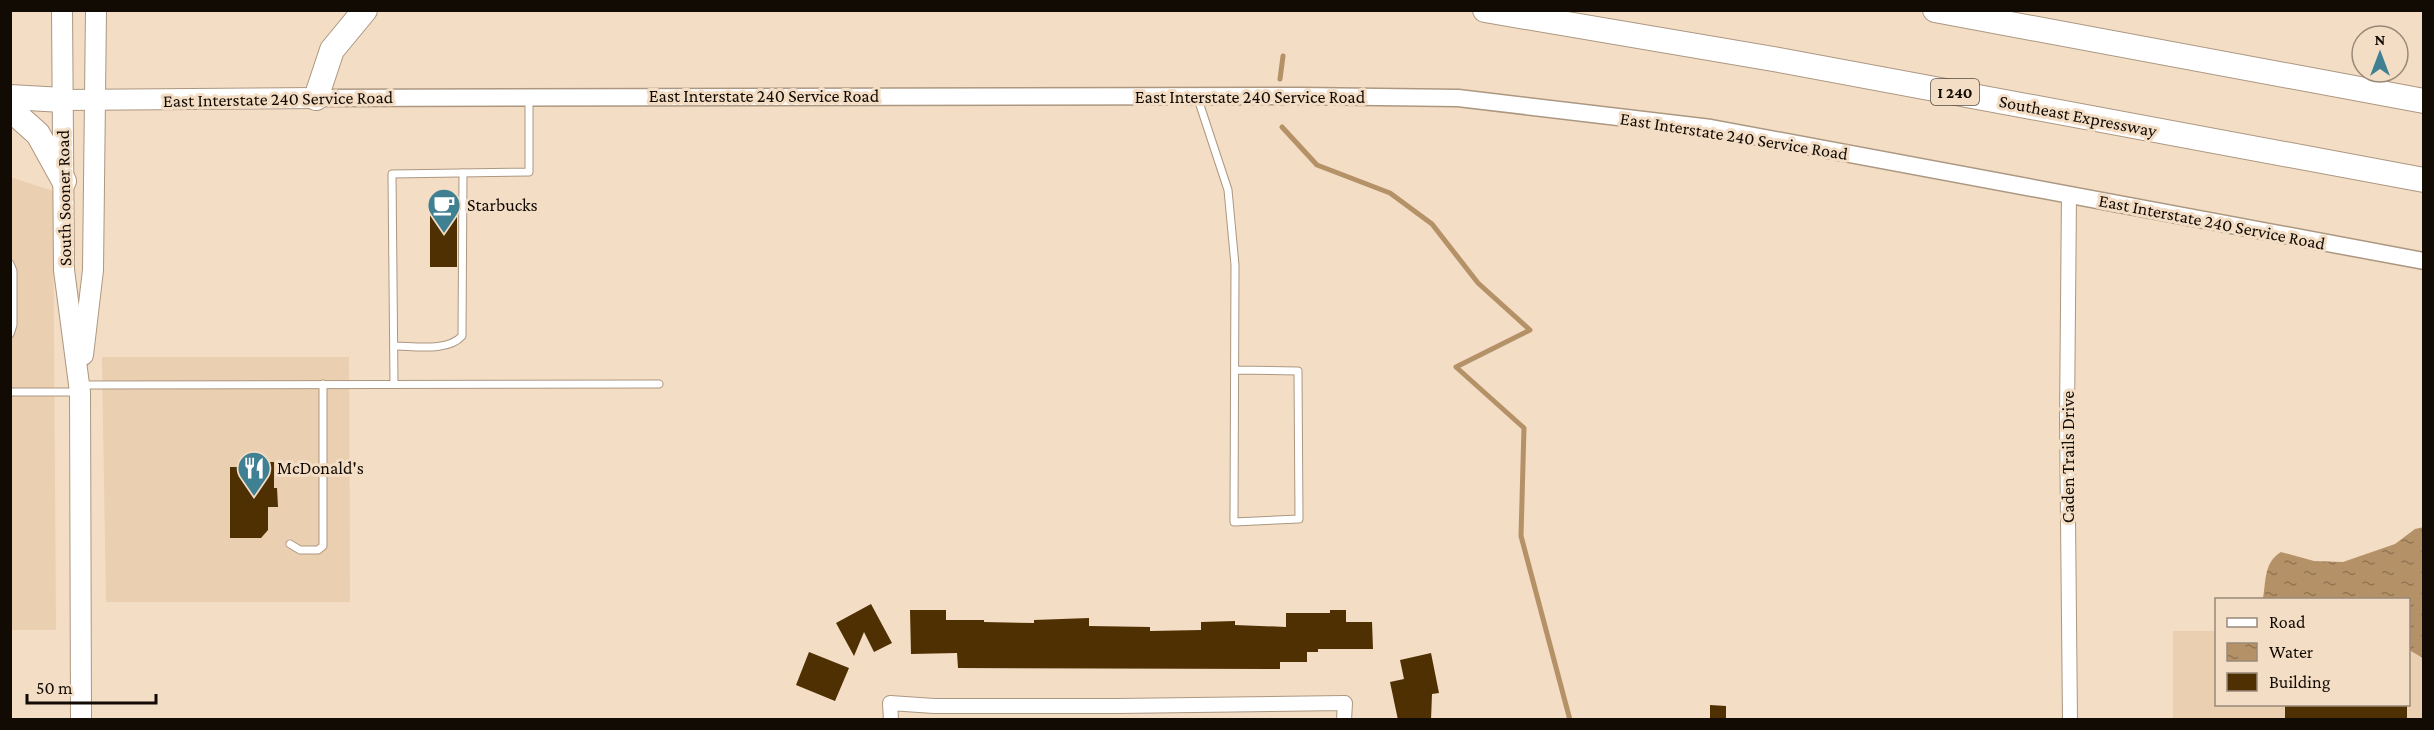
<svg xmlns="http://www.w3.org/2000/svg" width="2434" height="730" font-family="'Crimson Pro',serif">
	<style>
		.built { fill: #eacfb1 }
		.water { fill: url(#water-ripples) }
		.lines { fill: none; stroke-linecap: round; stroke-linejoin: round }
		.stream { stroke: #b59168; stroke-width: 5 }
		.building { fill: #4f3003 }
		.service-casing { stroke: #ac9781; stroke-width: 9 }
		.minor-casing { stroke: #ac9781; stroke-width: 16 }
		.tertiary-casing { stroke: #ac9781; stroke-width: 19 }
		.secondary-casing { stroke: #ac9781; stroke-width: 22 }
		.motorway-casing { stroke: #ac9781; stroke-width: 26 }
		.service { stroke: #fff; stroke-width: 7 }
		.minor { stroke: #fff; stroke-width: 14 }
		.tertiary { stroke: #fff; stroke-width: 16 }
		.secondary { stroke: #fff; stroke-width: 20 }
		.motorway { stroke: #fff; stroke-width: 24 }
		.labels { text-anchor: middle; stroke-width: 6; stroke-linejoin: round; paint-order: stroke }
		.shield { fill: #f3ddc5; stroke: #564a3e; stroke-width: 1.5 }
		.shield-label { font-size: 16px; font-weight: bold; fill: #120b04 }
		.street-label { font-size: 18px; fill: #120b04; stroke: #f3ddc5 }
		.poi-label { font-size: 18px; fill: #120b04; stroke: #f3ddc5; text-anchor: start }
	</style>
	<defs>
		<pattern id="water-ripples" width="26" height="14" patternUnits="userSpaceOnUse" patternTransform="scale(1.5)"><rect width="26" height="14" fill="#b59168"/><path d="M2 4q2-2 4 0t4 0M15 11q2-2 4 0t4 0" fill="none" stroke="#927553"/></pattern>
	</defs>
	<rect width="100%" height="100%" fill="#f3ddc5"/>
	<g class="built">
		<path d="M 10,177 L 53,191 L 56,630 L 11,630 Z"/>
		<path d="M 102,357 L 349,357 L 350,602 L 106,602 Z"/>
		<path d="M 2173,631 L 2216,631 L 2216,704 L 2408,704 L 2409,632 L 2423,632 L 2423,719 L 2173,719 Z"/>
	</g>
	<path class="water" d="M 2424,527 L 2423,658 L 2409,650 L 2408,600 L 2263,599 C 2266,581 2264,562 2281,552 L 2314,561 L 2343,562 L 2395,544 L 2415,529 Z"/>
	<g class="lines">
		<g class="stream">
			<path d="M 1280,79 L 1283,56"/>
			<path d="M 1282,127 L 1317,165 L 1390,193 L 1432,224 L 1478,283 L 1530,330 L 1456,367 L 1524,428 L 1521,536 L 1570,720"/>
		</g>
	</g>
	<g class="building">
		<rect x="430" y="200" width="27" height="67"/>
		<path d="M 246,462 L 274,462 L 274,488 L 277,488 L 278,507 L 268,507 L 268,530 L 261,538 L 230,538 L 230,467 L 244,467 Z"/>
		<path d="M 871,604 L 892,643 L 874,652 L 864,632 L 854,656 L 836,623 Z"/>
		<path d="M 910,610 L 946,610 L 946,620 L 984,620 L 984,622 L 1034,623 L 1034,620 L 1089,618 L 1089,626 L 1150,627 L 1150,631 L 1201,630 L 1201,622 L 1235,621 L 1235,625 L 1286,627 L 1286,613 L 1330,613 L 1330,610 L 1346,610 L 1346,622 L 1372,622 L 1373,649 L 1318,649 L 1318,652 L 1307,652 L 1307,662 L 1280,662 L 1280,669 L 958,668 L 957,653 L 911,654 Z"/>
		<path d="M 809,652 L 849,668 L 835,701 L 796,685 Z"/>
		<path d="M 1431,653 L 1439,693 L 1432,694 L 1431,720 L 1398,720 L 1390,682 L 1404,679 L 1400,660 Z"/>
		<path d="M 1710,705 L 1726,706 L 1726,720 L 1710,720 Z"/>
		<rect x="2285" y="705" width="122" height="15"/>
	</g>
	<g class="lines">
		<defs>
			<g id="service">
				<path d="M 1197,96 L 1228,190 L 1235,265 L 1234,522 L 1299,519 L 1298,371 L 1235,370"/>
				<path d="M 10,264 L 13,271 L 13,325 L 10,334"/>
				<path d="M 394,346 C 414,346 448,352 462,336 L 463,173"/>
				<path d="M 394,384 L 392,174 L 529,172 L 529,99"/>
				<path d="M 80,385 L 659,384"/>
				<path d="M 10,392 L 77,392"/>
				<path d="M 290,544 L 300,550 L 318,550 L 323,546 L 323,384"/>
			</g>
			<g id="minor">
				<path d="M 2069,195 L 2067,418 L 2070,720"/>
				<path d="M 891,720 L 890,703 L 934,706 L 1117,706 L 1345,703 L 1344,720"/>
			</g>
			<path id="tertiary" d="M 316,98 L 1300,96 L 1458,98 L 1711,128 L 2424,261"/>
			<g id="secondary">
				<path d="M 62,10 L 64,270 L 80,392 L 81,720"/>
				<path d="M 63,100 L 316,98"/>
				<path d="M 83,355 L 93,270 L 96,10"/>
			</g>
			<g id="motorway">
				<path d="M 1485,10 L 1779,60 L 2424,180"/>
				<path d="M 1935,10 L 2424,101"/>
				<path d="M 10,97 L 63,100"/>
				<path d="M 316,98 L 332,50 L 365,10"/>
				<path d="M 10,109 L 38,134 L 64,181"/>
			</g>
		</defs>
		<use href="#service" class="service-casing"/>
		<use href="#minor" class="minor-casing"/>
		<use href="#tertiary" class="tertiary-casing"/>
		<use href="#secondary" class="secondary-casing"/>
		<use href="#motorway" class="motorway-casing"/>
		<use href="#service" class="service"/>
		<use href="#minor" class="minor"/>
		<use href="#tertiary" class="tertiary"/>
		<use href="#secondary" class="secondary"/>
		<use href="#motorway" class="motorway"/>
	</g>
	<defs>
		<symbol id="cafe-pin" viewBox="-11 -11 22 30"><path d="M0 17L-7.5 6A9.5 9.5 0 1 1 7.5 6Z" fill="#408093" stroke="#f3ddc5"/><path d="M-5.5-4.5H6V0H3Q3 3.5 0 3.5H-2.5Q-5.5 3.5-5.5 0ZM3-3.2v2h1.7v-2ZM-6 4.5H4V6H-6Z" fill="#fff"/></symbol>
		<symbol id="restaurant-pin" viewBox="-11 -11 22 30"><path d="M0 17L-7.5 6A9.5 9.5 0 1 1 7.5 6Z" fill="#408093" stroke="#f3ddc5"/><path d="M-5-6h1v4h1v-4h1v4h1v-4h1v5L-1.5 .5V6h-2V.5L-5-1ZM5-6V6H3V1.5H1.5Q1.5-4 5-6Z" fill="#fff"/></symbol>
	</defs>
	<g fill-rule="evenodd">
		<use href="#cafe-pin" x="425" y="186" width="38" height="52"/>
		<use href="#restaurant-pin" x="235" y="449" width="38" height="52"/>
	</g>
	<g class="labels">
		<rect class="shield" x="1931" y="79" width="48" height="26" rx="4.5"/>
		<g class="shield-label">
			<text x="1955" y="98">I 240</text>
		</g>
		<g class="street-label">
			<text x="764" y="102">East Interstate 240 Service Road</text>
			<text x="1250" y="103">East Interstate 240 Service Road</text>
			<text transform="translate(278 99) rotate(-1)" y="6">East Interstate 240 Service Road</text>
			<text transform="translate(2078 116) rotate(11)" y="6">Southeast Expressway</text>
			<text transform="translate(1734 136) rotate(9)" y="6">East Interstate 240 Service Road</text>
			<text transform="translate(64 198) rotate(-91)" y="6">South Sooner Road</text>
			<text transform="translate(2212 222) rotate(11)" y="6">East Interstate 240 Service Road</text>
			<text transform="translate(2068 457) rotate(-90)" y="6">Caden Trails Drive</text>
		</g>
		<g class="poi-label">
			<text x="467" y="211">Starbucks</text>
			<text x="277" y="474">McDonald's</text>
		</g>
	</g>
	<rect width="2434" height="730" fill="none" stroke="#120b04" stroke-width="24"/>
	<rect x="2215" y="598" width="195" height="108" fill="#f3ddc5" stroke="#998978" stroke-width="1.5"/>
	<rect x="2227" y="618" width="30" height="9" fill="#ffffff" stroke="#998978" stroke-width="1.5"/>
	<text x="2269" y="628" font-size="18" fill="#120b04">Road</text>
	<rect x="2227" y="643" width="30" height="18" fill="url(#water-ripples)" stroke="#998978" stroke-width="1.5"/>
	<text x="2269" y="658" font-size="18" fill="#120b04">Water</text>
	<rect x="2227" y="673" width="30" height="18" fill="#4f3003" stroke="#998978" stroke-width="1.5"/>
	<text x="2269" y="688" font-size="18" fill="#120b04">Building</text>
	<g transform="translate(2380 54)"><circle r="28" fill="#f3ddc5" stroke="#998978" stroke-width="1.5"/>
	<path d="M0-4.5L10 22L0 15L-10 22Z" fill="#408093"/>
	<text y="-9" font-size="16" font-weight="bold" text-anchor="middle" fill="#120b04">N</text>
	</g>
	<path d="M27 694v9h129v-9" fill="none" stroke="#120b04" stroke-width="3"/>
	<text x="36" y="694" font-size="18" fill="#120b04" stroke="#f3ddc5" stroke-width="4.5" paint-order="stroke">50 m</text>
</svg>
